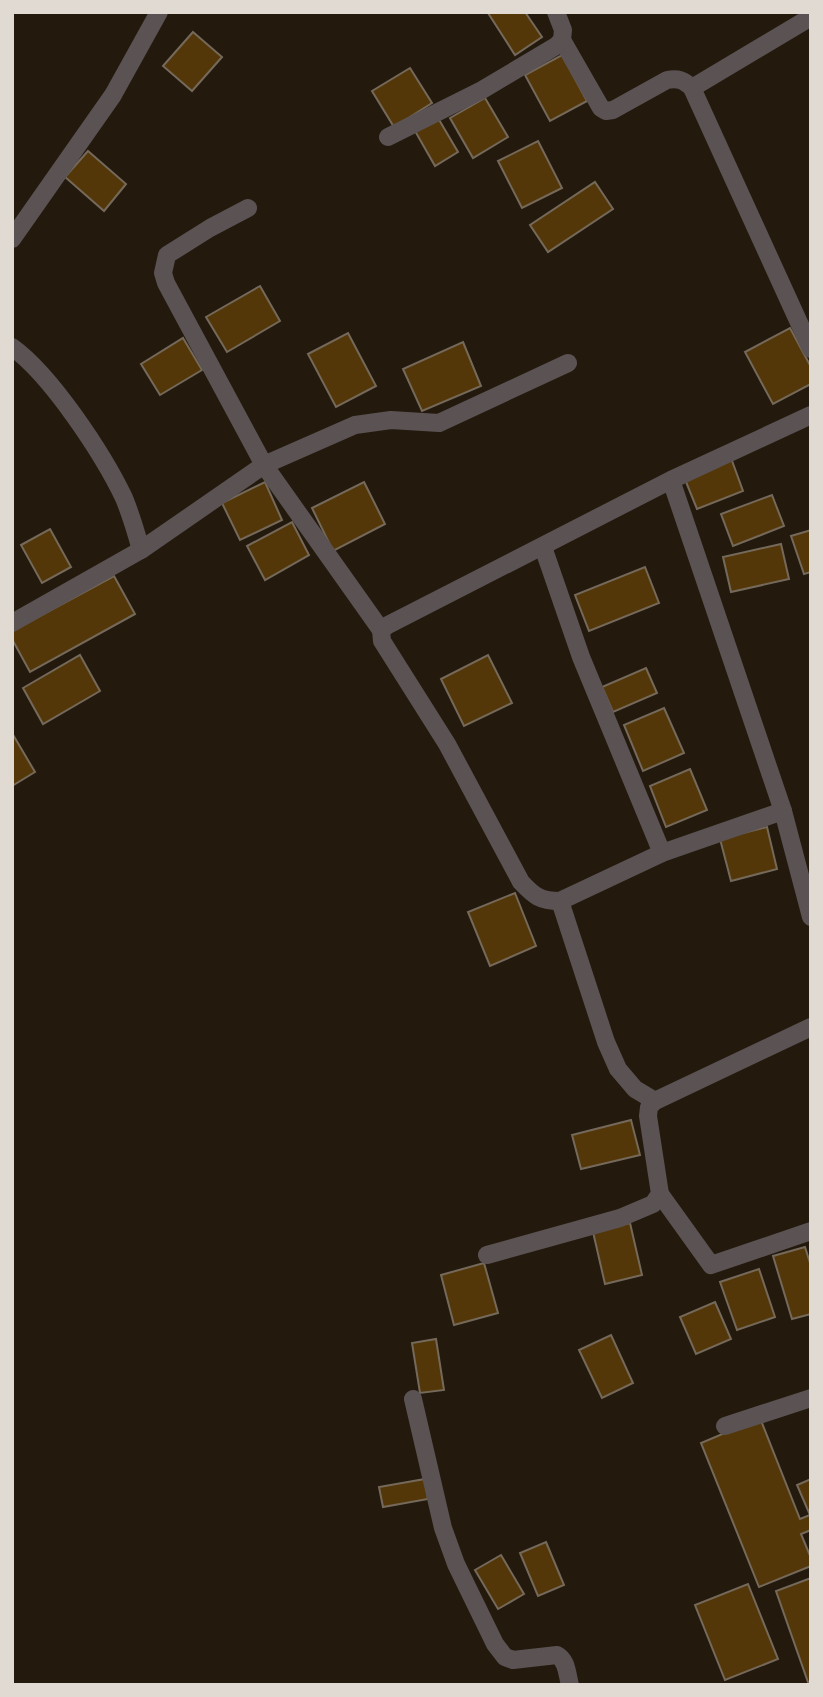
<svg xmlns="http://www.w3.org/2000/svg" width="823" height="1697" font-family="'DM Sans',sans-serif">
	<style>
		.building { fill: #543708; stroke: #74695a; stroke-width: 2 }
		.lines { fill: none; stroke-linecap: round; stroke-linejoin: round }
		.minor { stroke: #5b5253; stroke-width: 18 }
	</style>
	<rect width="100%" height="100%" fill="#231a0d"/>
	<g class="building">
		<path d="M 525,12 L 542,37 L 515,55 L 488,13 Z"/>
		<path d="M 193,32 L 222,57 L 192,91 L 163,66 Z"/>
		<path d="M 562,55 L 587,101 L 550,121 L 525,75 Z"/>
		<path d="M 410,68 L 432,103 L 394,127 L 372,91 Z"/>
		<path d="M 485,98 L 508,137 L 473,158 L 450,118 Z"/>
		<path d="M 438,118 L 458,152 L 435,166 L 415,131 Z"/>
		<path d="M 538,141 L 562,188 L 522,208 L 498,161 Z"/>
		<path d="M 88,151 L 126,184 L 104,211 L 65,177 Z"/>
		<path d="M 595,182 L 613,209 L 548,252 L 530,225 Z"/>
		<path d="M 260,286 L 280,321 L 227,352 L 206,317 Z"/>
		<path d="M 790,328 L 811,367 L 811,384 L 773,404 L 745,352 Z"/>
		<path d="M 348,333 L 376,386 L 336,407 L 308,354 Z"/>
		<path d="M 183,338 L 202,370 L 160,395 L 141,364 Z"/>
		<path d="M 463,342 L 481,386 L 422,411 L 403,369 Z"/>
		<path d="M 731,458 L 743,491 L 697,509 L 684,477 Z"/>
		<path d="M 265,482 L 282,520 L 240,540 L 222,503 Z"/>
		<path d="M 364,482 L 385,524 L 333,551 L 312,508 Z"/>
		<path d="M 772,495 L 784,526 L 733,546 L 721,514 Z"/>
		<path d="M 292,522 L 309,555 L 265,580 L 247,546 Z"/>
		<path d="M 50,529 L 71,567 L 42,583 L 21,545 Z"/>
		<path d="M 811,530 L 811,572 L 804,574 L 791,536 Z"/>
		<path d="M 781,544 L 789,579 L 731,592 L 723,557 Z"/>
		<path d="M 645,567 L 659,603 L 589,631 L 575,595 Z"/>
		<path d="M 114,576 L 135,614 L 30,672 L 12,639 L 12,631 Z"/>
		<path d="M 80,655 L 100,691 L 43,724 L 23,688 Z"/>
		<path d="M 488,655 L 512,703 L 464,726 L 441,679 Z"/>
		<path d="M 646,668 L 657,693 L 613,712 L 602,687 Z"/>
		<path d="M 664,708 L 684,753 L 643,771 L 624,725 Z"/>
		<path d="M 12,733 L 35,772 L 12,786 Z"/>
		<path d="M 690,769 L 707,810 L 666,827 L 650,786 Z"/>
		<path d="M 767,827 L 777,869 L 731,881 L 720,839 Z"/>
		<path d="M 515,893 L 536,946 L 490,966 L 468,912 Z"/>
		<path d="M 631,1120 L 640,1155 L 581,1169 L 572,1135 Z"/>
		<path d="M 630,1223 L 642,1275 L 605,1284 L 593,1232 Z"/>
		<path d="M 805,1247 L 811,1266 L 811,1314 L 792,1319 L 773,1256 Z"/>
		<path d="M 484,1263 L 498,1313 L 454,1325 L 441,1275 Z"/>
		<path d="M 759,1269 L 775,1317 L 737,1330 L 720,1282 Z"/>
		<path d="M 715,1302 L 731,1339 L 696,1354 L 680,1317 Z"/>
		<path d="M 611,1335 L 633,1383 L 602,1398 L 579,1350 Z"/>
		<path d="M 436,1339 L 444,1390 L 420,1393 L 412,1343 Z"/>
		<path d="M 760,1418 L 800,1519 L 810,1515 L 797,1485 L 811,1479 L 811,1530 L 801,1534 L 811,1558 L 811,1566 L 759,1587 L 701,1443 Z"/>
		<path d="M 425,1479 L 428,1499 L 383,1507 L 379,1487 Z"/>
		<path d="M 546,1542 L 564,1585 L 538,1596 L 520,1553 Z"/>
		<path d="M 501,1555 L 524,1594 L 498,1609 L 475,1570 Z"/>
		<path d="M 811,1578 L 811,1685 L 809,1685 L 776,1591 Z"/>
		<path d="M 748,1584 L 778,1659 L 725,1680 L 695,1605 Z"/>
	</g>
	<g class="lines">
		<g class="minor">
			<path d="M 562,40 L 601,108 L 606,111 L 613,110 L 667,80 C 678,78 684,80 692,88 L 811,349"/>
			<path d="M 692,88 L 811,17"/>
			<path d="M 388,137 L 482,90 L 556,46 L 562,40 L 563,30 L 556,12"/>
			<path d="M 248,208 L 210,228 L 167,255 L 163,273 L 166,283 L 264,465 L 381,630"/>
			<path d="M 12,239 L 113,95 L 159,12"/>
			<path d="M 12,347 C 51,375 103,454 124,498 C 131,515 136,532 141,550"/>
			<path d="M 671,480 L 783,811 L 662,853 L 560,901 C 540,901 534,896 521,882 L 447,744 L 382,641 L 381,630 L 388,625 L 671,480 L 811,415"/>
			<path d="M 543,547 L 581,657 L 662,853"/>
			<path d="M 12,623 L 141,550 L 264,465 L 355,425 L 391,420 L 439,423 L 568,363"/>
			<path d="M 783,811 L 811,917"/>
			<path d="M 560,901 L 606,1042 L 618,1069 L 635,1089 L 655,1101"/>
			<path d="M 660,1194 L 711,1265 L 811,1231"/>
			<path d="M 487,1255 L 620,1218 L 653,1204 L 660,1194 L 648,1116 L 649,1107 L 655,1101 L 811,1027"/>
			<path d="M 413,1399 L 443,1528 L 456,1564 L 495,1644 L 505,1657 L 513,1660 L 557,1655 C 567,1660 567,1674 570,1685"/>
			<path d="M 725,1426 L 811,1398"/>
		</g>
	</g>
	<rect width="823" height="1697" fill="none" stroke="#e0dad2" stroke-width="28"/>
</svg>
